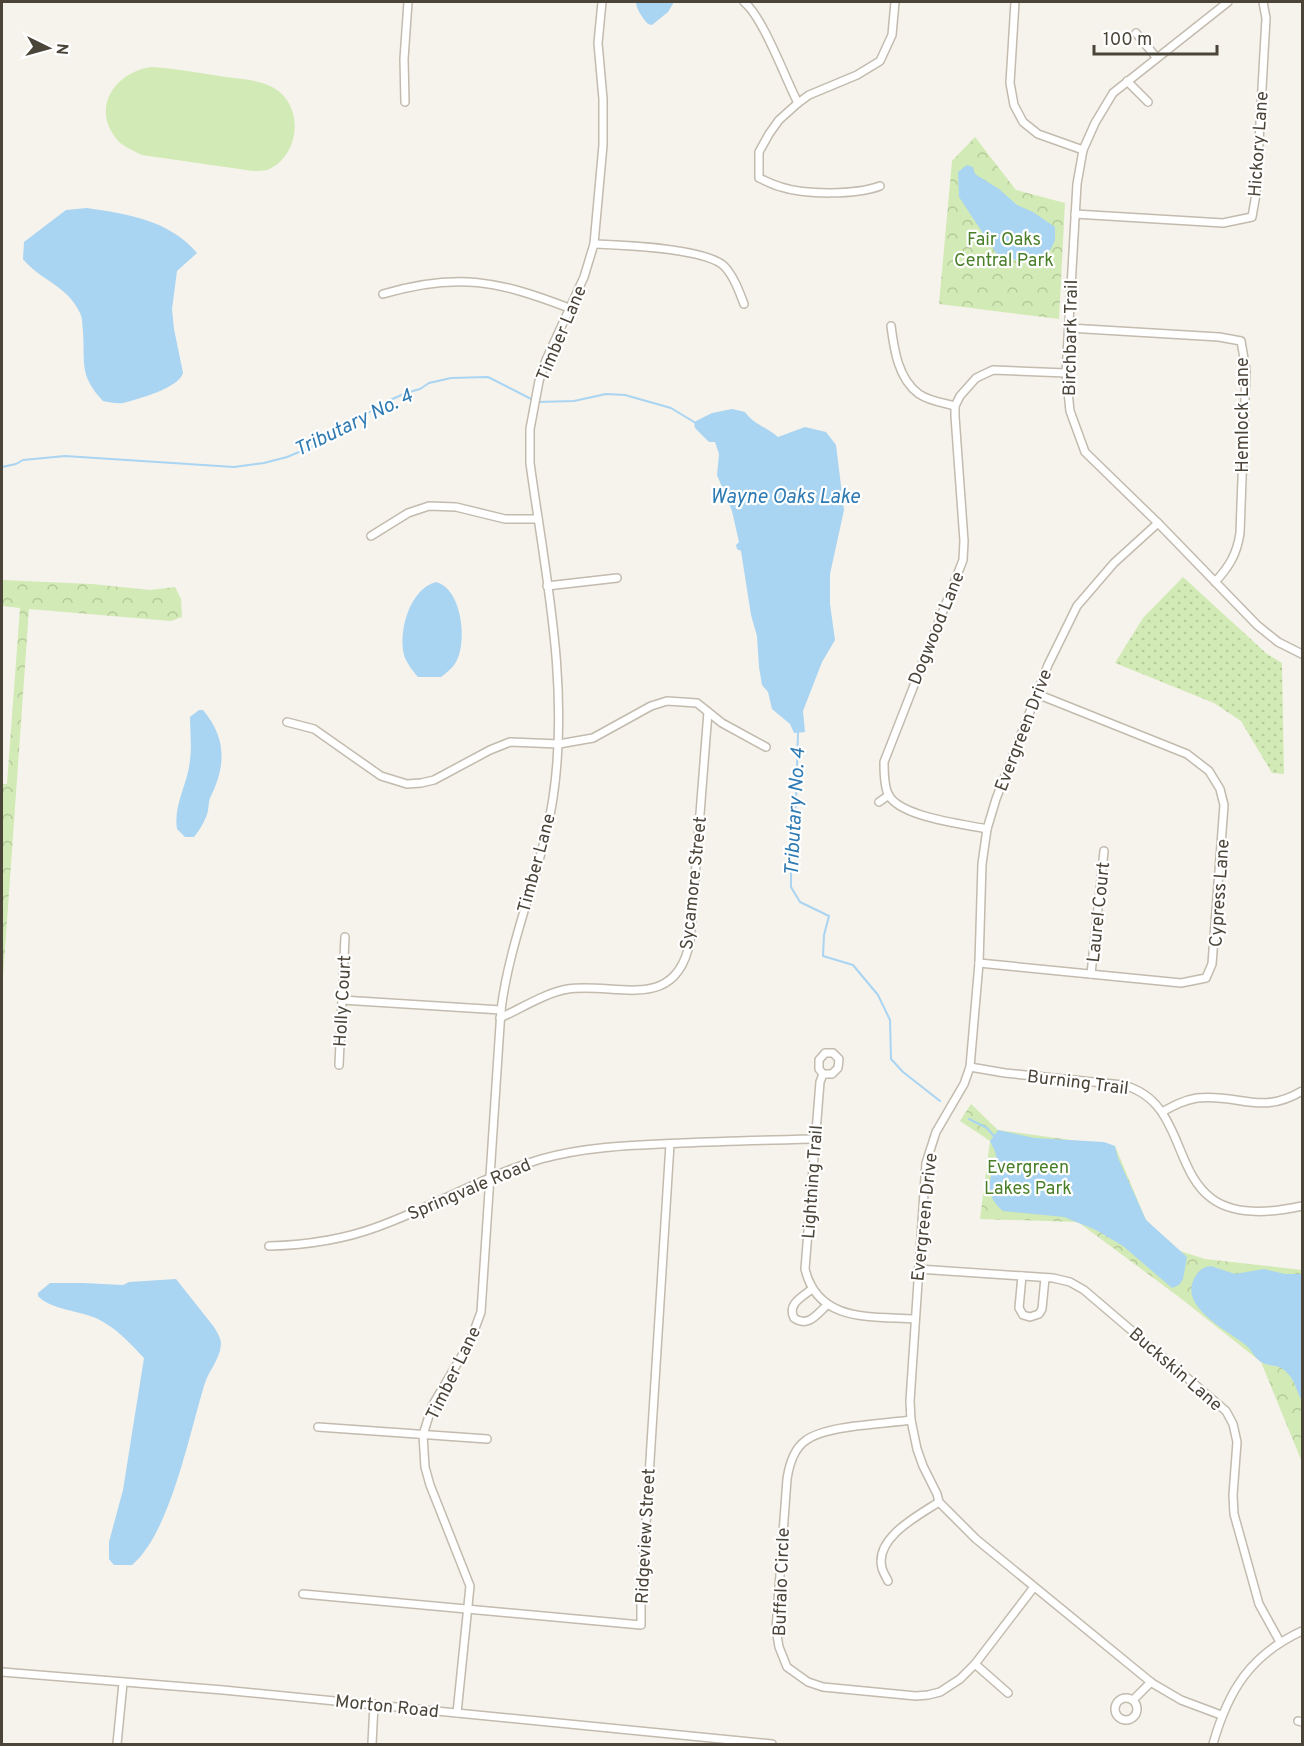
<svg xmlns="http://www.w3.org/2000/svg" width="1304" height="1746" font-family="Overpass,sans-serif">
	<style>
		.grass { fill: url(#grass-dots) }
		.forest { fill: url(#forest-crowns) }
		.pitch { fill: #d2eab5 }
		.water { fill: #a9d4f2 }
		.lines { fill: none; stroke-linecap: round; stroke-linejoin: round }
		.stream { stroke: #a9d4f2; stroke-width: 2 }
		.street-casing { stroke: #c2bbae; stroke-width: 10 }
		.street { stroke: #fff; stroke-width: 7 }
		.labels { text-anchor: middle; stroke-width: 4.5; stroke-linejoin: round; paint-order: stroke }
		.street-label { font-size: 18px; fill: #4b4439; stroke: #fff }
		.park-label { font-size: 18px; fill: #4a7f2a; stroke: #fff }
		.water-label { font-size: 20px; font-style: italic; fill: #2e7ab2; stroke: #fff }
	</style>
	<defs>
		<pattern id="grass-dots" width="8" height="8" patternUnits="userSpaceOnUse" patternTransform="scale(1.5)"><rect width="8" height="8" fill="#d2eab5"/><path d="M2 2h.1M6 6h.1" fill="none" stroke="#b6ca9c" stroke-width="1.8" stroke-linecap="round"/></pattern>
		<pattern id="forest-crowns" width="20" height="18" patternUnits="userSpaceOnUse" patternTransform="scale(1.5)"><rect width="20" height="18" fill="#d2eab5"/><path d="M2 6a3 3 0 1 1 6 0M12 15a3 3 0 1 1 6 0" fill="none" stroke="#b6ca9c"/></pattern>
	</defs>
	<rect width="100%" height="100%" fill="#f6f3ec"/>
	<path class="grass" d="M 1183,577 L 1267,654 L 1282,663 L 1284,774 L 1272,773 L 1241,721 L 1214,703 L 1115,663 L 1143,618 Z"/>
	<g class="forest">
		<path d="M 975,137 L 1016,190 L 1065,203 L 1059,319 L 939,304 L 952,161 Z"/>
		<path d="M 2,580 L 92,584 L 150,590 L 175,587 L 181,599 L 182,617 L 171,621 L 29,609 L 2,992 L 2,784 L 7,784 L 20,608 L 2,606 Z"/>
		<path d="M 971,1104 L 998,1130 L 1115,1146 L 1146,1220 L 1177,1250 L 1205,1259 L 1302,1270 L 1302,1462 L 1261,1362 L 1179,1297 L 1078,1222 L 980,1219 L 990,1141 L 960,1121 Z"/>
	</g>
	<path class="pitch" d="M 153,67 C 177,69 201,73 225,77 C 241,79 261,80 274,88 C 305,106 300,157 267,170 C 263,171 257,171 253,171 L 142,155 C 132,150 121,146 115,137 C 91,105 118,70 153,67 Z"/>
	<g class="water">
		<path d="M 636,2 L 674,2 L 668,12 L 652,25 L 648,24 C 642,17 637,11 636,2 Z"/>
		<path d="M 967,165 L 973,167 L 975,174 L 999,189 L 1017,205 L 1033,212 L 1055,227 L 1055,240 L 1051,249 L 1043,258 L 1037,262 L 1019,261 L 996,253 L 959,197 L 958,172 Z"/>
		<path d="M 87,208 C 128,214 169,220 197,253 L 177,271 L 172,309 L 174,329 L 183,373 C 179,388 138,399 123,403 C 117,404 109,402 103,401 C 79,375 85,364 83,331 C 82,325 83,319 80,313 C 67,285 41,281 23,259 L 24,242 L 66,210 Z"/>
		<path d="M 732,409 L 745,412 C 753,424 768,428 778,437 L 805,427 L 826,432 L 836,445 L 844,510 L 830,574 L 830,604 L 835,640 L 822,662 L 803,711 L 805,732 L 794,733 L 790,724 L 772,709 L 768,692 L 762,685 L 759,667 L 757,636 L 751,615 L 741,551 L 737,549 L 736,545 L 739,542 L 732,511 L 717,475 L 719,454 L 715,442 L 709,442 L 695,428 L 694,422 L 712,413 Z"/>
		<path d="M 436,582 C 462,589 467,640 457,660 C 454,667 446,673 441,677 L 418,677 C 413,671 408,665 405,658 C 397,634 409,589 436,582 Z"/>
		<path d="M 199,710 L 203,710 C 227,739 226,766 210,798 C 208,804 209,811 206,817 C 203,824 199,831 194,837 L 185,837 L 177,829 C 173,805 188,784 190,760 C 192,746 190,731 190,717 Z"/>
		<path d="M 998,1130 L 1034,1138 L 1104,1142 L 1115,1146 L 1118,1158 L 1146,1220 L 1187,1257 L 1183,1279 L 1179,1285 L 1172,1288 L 1123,1246 L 1096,1230 L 1064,1217 L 1003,1211 C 988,1198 987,1188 993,1169 C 995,1164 996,1159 996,1155 C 995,1150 992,1145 990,1141 Z"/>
		<path d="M 1211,1266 L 1235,1274 L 1264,1269 L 1285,1274 L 1302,1274 L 1302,1401 C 1296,1391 1295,1378 1284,1370 C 1279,1365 1269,1366 1263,1363 C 1256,1360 1252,1351 1247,1346 C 1229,1331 1179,1308 1194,1279 C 1198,1271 1202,1267 1211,1266 Z"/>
		<path d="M 176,1279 L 214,1327 C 217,1332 221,1338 221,1344 C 220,1360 208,1371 204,1386 C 189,1435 170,1533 132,1565 L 114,1565 L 109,1559 L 109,1542 L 123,1490 L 144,1358 C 130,1343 116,1328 98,1319 C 81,1311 49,1309 38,1296 L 38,1293 L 50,1283 L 83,1283 L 123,1285 L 129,1282 Z"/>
	</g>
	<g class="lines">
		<g class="stream">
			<path d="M 2,467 L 16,464 L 23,460 L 65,456 L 234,467 L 264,463 L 287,457 L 311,447 L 388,401 L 406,393 L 420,389 L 429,383 L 451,378 L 488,377 L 537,402 L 574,401 L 606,394 L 625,395 L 671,408 L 694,422"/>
			<path d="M 798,733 L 796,804 L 791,844 L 791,887 L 800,902 L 829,916 L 824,935 L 823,956 L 853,965 L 878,995 L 890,1020 L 891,1059 L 903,1072 L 940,1101"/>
			<path d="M 969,1119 L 987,1128 L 994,1136"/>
		</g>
		<defs>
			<g id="street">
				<path d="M 744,2 C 763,17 785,78 798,103"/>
				<path d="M 1015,2 L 1010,83 L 1014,105 L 1023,122 L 1038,134 L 1083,150"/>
				<path d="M 1228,2 L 1113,93 L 1095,123 L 1083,150 L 1077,184 L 1066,373 L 1070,411 L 1085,452 L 1158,523 L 1257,625 L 1278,642 L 1302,654"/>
				<path d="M 1136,33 L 1156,57"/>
				<path d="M 1127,81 L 1148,102"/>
				<path d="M 405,102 L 404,59 L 408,2"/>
				<path d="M 880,186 C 856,195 805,195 781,187 C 773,185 766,181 759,178 L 759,152 L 769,134 L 779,120 L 798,103 L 809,95 L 857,75 L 880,61 L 892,35 L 895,2"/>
				<path d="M 1075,214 L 1223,223 L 1252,217 L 1256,194 L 1266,18 L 1263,2"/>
				<path d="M 594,244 C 620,245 708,248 725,267 C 734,277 739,291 744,304"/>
				<path d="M 383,294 C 457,272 499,281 569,308"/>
				<path d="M 891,326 C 894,349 898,379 919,394 C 929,401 944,403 955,406"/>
				<path d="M 1069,328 L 1219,337 L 1241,341 L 1246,370 L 1240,533 C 1237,554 1229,567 1215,582"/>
				<path d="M 1158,523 L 1114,563 L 1077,606 L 1048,665 L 996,799 L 987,829 L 982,864 L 979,963 L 970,1067 L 964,1084 L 936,1132 L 926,1163 L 910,1401 L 911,1420 L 917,1449 L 923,1466 L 937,1494 L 939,1502 L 976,1539 L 1152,1683 L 1181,1700 L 1221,1715"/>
				<path d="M 371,536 L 408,513 L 429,506 L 456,507 L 505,519 L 538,519"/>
				<path d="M 547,586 L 617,578"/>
				<path d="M 287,722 L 314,729 L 381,776 L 407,784 L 421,783 L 434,780 L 490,750 L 510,742 L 559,744 L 593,738 L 651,706 L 667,701 L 697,703 L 722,723 L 766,747"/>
				<path d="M 879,802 L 889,795"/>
				<path d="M 987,829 C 963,824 899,817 888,794 C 884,785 884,771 884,762 L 963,560 L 964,541 L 955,416 L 955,406 L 960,396 L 976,378 L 993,370 L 1066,373"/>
				<path d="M 979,963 L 1181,983 L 1206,978 L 1212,964 L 1224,805 L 1220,789 L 1209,771 L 1187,754 L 1037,694"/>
				<path d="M 1091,974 L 1104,851"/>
				<path d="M 342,1000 L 501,1010"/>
				<path d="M 500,1018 C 520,1009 547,992 568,989 C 616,982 676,1014 690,941 L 708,712"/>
				<path d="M 339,1065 L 345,937"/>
				<path d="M 970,1067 L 1005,1073 L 1123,1085 C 1208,1107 1150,1240 1302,1206"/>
				<path d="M 823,1074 L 819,1069 L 819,1060 L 825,1053 L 833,1053 L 839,1059 L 838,1068 L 832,1074 L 823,1074 L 820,1082 L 805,1269 C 818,1323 871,1316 915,1319"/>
				<path d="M 1162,1112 C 1173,1106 1184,1100 1197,1098 C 1238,1093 1260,1116 1302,1091"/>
				<path d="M 269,1246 C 306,1245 342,1240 377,1227 C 433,1207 484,1176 541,1159 C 587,1146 635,1145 682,1143 C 726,1141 770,1140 814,1139"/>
				<path d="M 918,1269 L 1053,1278 L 1070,1282 L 1084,1290 L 1226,1411 L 1233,1424 L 1237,1442 L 1233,1495 L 1234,1514 L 1259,1604 L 1280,1642"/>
				<path d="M 1022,1276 L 1019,1308 L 1023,1315 L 1030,1317 L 1039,1314 L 1042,1309 L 1045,1278"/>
				<path d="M 812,1289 C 802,1297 787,1304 794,1318 C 808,1328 817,1314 827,1305"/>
				<path d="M 911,1420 C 884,1424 825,1425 805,1441 C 794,1449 789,1466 787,1479 L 776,1629 L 779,1647 L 787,1667 L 808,1682 L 823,1687 L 916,1696 L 928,1695 L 940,1692 L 960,1679 L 975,1664 L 1034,1587"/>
				<path d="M 318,1427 L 487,1439"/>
				<path d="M 888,1581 C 886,1577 883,1572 882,1568 C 874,1538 919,1515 939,1502"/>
				<path d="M 303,1594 L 641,1625 L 641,1603 L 670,1144"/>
				<path d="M 975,1664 L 1008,1693"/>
				<path d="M 2,1672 L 223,1690 L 772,1744"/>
				<circle cx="1126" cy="1709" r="11"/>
				<path d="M 1133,1700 L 1151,1682"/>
				<path d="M 457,1713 L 470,1586 L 430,1485 L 425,1467 L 423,1435 L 432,1406 L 470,1342 L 481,1312 L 501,1010 C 510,937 542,870 553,798 C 570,686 545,573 530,463 L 530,429 L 539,381 L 546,360 L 584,277 L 594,244 L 603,145 L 603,99 L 598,43 L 602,2"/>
				<path d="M 1298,1721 L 1302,1722"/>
				<path d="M 117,1744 L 123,1683"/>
				<path d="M 372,1744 L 374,1704"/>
				<path d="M 1213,1744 C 1228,1691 1250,1655 1302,1631"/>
			</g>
		</defs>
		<use href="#street" class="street-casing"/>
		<use href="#street" class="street"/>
	</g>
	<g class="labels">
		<g class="street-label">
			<text transform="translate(1258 144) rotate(-86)" y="6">Hickory Lane</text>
			<text transform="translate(561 333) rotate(-67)" y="6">Timber Lane</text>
			<text transform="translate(1070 338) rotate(-89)" y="6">Birchbark Trail</text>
			<text transform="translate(1242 415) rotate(-90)" y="6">Hemlock Lane</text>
			<text transform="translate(936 628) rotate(-68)" y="6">Dogwood Lane</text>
			<text transform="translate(1023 730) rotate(-69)" y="6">Evergreen Drive</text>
			<text transform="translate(536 863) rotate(-75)" y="6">Timber Lane</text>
			<text transform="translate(693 883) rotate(-84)" y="6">Sycamore Street</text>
			<text transform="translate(1219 893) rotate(-86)" y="6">Cypress Lane</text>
			<text transform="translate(1098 912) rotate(-84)" y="6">Laurel Court</text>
			<text transform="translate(342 1001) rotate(-87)" y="6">Holly Court</text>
			<text transform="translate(1078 1082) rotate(7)" y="6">Burning Trail</text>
			<text transform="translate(812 1182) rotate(-86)" y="6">Lightning Trail</text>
			<text transform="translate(469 1189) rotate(-23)" y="6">Springvale Road</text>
			<text transform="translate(924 1217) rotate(-84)" y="6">Evergreen Drive</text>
			<text transform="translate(1176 1369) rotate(41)" y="6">Buckskin Lane</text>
			<text transform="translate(453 1373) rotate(-64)" y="6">Timber Lane</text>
			<text transform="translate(645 1536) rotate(-87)" y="6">Ridgeview Street</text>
			<text transform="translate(781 1582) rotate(-88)" y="6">Buffalo Circle</text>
			<text transform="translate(387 1706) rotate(6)" y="6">Morton Road</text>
		</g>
		<g class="park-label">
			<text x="1004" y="245">Fair Oaks<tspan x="1004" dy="21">Central Park</tspan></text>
			<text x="1028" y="1173">Evergreen<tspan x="1028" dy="21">Lakes Park</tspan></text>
		</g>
		<g class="water-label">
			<text transform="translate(353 422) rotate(-26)" y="7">Tributary No. 4</text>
			<text x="785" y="503">Wayne Oaks Lake</text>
			<text transform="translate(794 812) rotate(-87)" y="7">Tributary No. 4</text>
		</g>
	</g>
	<rect width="1304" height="1746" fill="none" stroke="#4b4439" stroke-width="6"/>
	<g transform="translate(48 48) rotate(95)" stroke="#ffffff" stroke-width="4.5" paint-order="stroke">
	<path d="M0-4.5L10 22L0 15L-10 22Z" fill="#4b4439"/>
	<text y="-9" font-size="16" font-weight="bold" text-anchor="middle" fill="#4b4439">N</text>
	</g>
	<path d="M1094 45v9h123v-9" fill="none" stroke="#4b4439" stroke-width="3"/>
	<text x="1103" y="45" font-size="18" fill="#4b4439" stroke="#ffffff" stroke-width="4.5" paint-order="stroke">100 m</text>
</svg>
